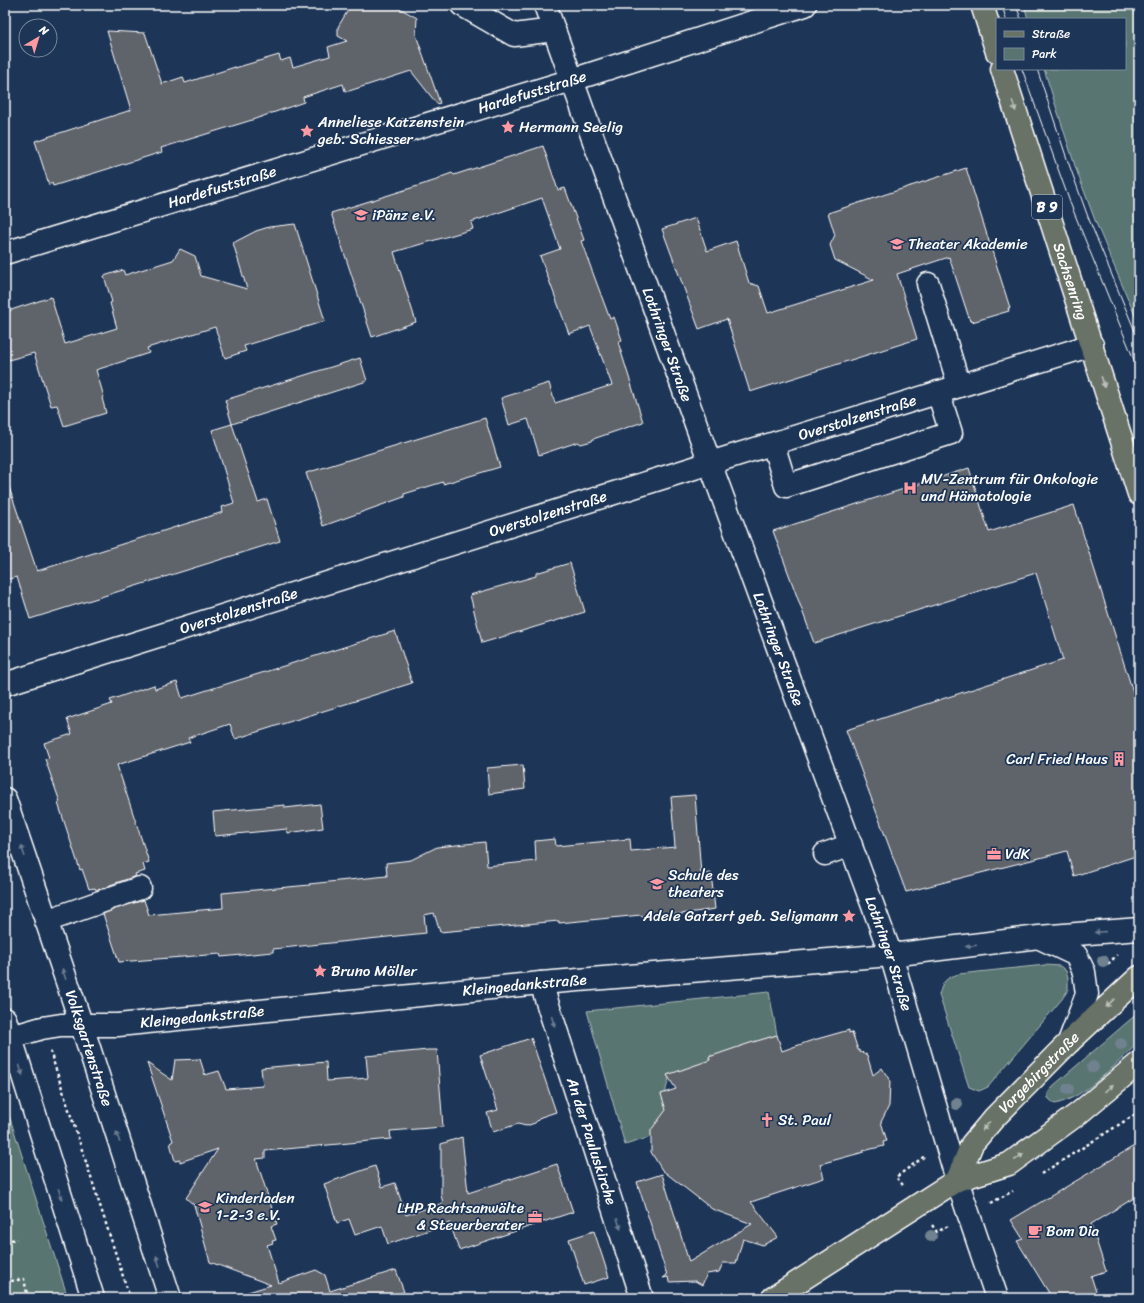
<svg xmlns="http://www.w3.org/2000/svg" width="1144" height="1303" font-family="Sriracha,sans-serif">
	<style>
		.green { fill: #587471; stroke: #acbab8 }
		.building { fill: #5f636a; stroke: #fff }
		.lines { fill: none; stroke-linecap: round; stroke-linejoin: round }
		.minor-casing { stroke: #fff; stroke-width: 25 }
		.major-casing { stroke: #fff; stroke-width: 25 }
		.path { stroke: #fff; stroke-width: 2.5; stroke-dasharray: 3 3; stroke-linecap: butt }
		.minor { stroke: #1d3557; stroke-width: 22 }
		.major { stroke: #697266; stroke-width: 22 }
		.tram { stroke: #fff; stroke-width: 1 }
		.tree { fill: #708190 }
		.oneway { fill: #bcc0ba }
		.oneway2 { fill: #6c7c92 }
		.labels { text-anchor: middle; stroke-width: 3.5; stroke-linejoin: round; paint-order: stroke }
		.shield { fill: #1d3557; stroke: #bbc2cd; stroke-width: 1 }
		.shield-label { font-size: 14px; font-weight: bold; fill: #fff }
		.street-label { font-size: 15px; fill: #fff; stroke: #1d3557 }
		.poi-label { font-size: 15px; fill: #fff; stroke: #1d3557; text-anchor: start }
	</style>
	<rect width="100%" height="100%" fill="#1d3557"/>
	<filter id="ink" filterUnits="userSpaceOnUse"><feTurbulence type="fractalNoise" baseFrequency=".025" numOctaves="2"/><feDisplacementMap in="SourceGraphic" scale="8" xChannelSelector="R" yChannelSelector="G"/><feConvolveMatrix kernelMatrix="1 2 1 2 8 2 1 2 1" color-interpolation-filters="sRGB"/></filter>
	<g filter="url(#ink)">
		<g class="green">
			<path d="M 1024,5 L 1132,5 L 1139,24 L 1139,325 L 1096,223 L 1076,169 L 1044,69 L 1125,69 L 1125,19 L 1028,19 Z"/>
			<path d="M 1045,965 L 1060,966 L 1066,971 L 1068,977 L 1068,990 L 1062,999 L 988,1087 L 979,1091 L 969,1087 L 939,995 C 943,981 945,978 959,974 Z"/>
			<path d="M 769,992 L 777,1035 L 713,1057 L 712,1055 L 709,1056 L 711,1063 L 685,1069 L 682,1070 L 683,1072 L 669,1074 L 667,1076 L 669,1078 L 665,1093 L 679,1107 L 661,1117 L 659,1119 L 660,1121 L 654,1136 L 625,1145 L 587,1011 Z"/>
			<path d="M 1139,1012 L 1139,1042 C 1117,1063 1085,1098 1055,1104 L 1048,1098 L 1048,1093 L 1053,1086 Z"/>
			<path d="M 5,1103 L 68,1298 L 5,1298 Z"/>
		</g>
		<g class="building">
			<path d="M 351,5 L 394,5 L 417,18 L 416,35 L 440,103 L 437,104 L 411,71 L 349,91 L 345,91 L 343,84 L 303,97 L 304,102 L 252,120 L 161,148 L 162,152 L 53,186 L 52,183 L 49,185 L 35,141 L 131,110 L 107,31 L 145,33 L 162,84 L 183,77 L 185,83 L 235,67 L 235,68 L 279,55 L 281,61 L 290,58 L 293,67 L 330,56 L 328,47 L 347,41 L 338,36 L 338,27 Z"/>
			<path d="M 543,146 L 558,190 L 565,188 L 584,240 L 581,241 L 610,319 L 614,317 L 622,340 L 618,342 L 643,422 L 593,439 L 592,441 L 581,444 L 578,442 L 539,455 L 528,419 L 509,425 L 501,398 L 549,383 L 555,403 L 612,385 L 590,326 L 569,334 L 540,256 L 560,249 L 542,198 L 471,222 L 473,229 L 394,252 L 416,322 L 372,337 L 331,213 L 440,179 L 441,177 L 452,173 L 454,175 Z"/>
			<path d="M 966,168 L 1010,308 L 1008,308 L 1009,311 L 972,322 L 971,320 L 970,321 L 949,257 L 897,274 L 917,339 L 750,392 L 727,319 L 699,329 L 662,229 L 696,218 L 707,251 L 736,241 L 749,283 L 759,286 L 768,313 L 874,280 L 835,260 L 830,245 L 835,235 L 828,213 Z"/>
			<path d="M 295,224 L 325,321 L 244,346 L 246,351 L 225,358 L 215,327 L 147,348 L 149,353 L 96,370 L 104,397 L 102,398 L 106,413 L 64,426 L 57,405 L 51,406 L 34,353 L 5,361 L 5,312 L 51,297 L 65,344 L 117,328 L 110,303 L 112,302 L 104,276 L 123,270 L 125,275 L 173,260 L 180,249 L 195,256 L 201,276 L 247,289 L 233,243 L 256,231 L 269,227 Z"/>
			<path d="M 360,358 L 367,381 L 232,424 L 258,502 L 267,499 L 280,541 L 30,619 L 17,577 L 5,580 L 5,488 L 9,487 L 37,571 L 223,512 L 222,507 L 234,503 L 212,430 L 232,424 L 225,400 Z"/>
			<path d="M 485,418 L 500,467 L 443,484 L 443,482 L 404,494 L 404,497 L 323,526 L 306,473 Z"/>
			<path d="M 969,468 L 989,532 L 1074,505 L 1139,711 L 1139,855 L 1074,876 L 1067,851 L 906,892 L 846,730 L 1063,660 L 1036,573 L 814,643 L 773,531 Z"/>
			<path d="M 570,563 L 585,612 L 482,643 L 470,595 L 536,576 L 536,573 Z"/>
			<path d="M 395,631 L 412,683 L 235,739 L 230,724 L 188,738 L 190,742 L 117,765 L 149,862 L 143,864 L 145,871 L 135,874 L 136,876 L 110,885 L 106,888 L 96,890 L 95,888 L 89,889 L 82,869 L 80,870 L 58,803 L 60,802 L 45,759 L 49,758 L 44,743 L 72,734 L 67,719 L 112,704 L 110,700 L 154,685 L 155,689 L 177,682 L 182,698 Z"/>
			<path d="M 523,765 L 525,789 L 489,794 L 487,768 Z"/>
			<path d="M 695,795 L 701,874 L 711,873 L 715,909 L 681,914 L 642,916 L 641,915 L 559,923 L 559,921 L 440,932 L 434,913 L 424,915 L 426,933 L 273,949 L 273,952 L 221,957 L 220,954 L 119,962 L 103,914 L 114,909 L 144,900 L 149,915 L 223,908 L 222,893 L 310,885 L 309,884 L 387,876 L 386,863 L 411,860 L 437,847 L 485,842 L 487,866 L 536,861 L 535,841 L 555,839 L 556,846 L 630,839 L 631,851 L 675,847 L 671,797 Z"/>
			<path d="M 320,804 L 323,828 L 288,833 L 287,829 L 215,836 L 213,812 L 285,805 L 285,808 Z"/>
			<path d="M 849,1030 L 849,1033 L 852,1032 L 858,1050 L 867,1055 L 873,1075 L 882,1068 L 890,1081 L 889,1106 L 881,1122 L 887,1141 L 883,1142 L 884,1146 L 863,1151 L 864,1152 L 820,1164 L 824,1178 L 751,1202 L 778,1237 L 763,1245 L 743,1239 L 736,1263 L 723,1263 L 719,1272 L 707,1274 L 702,1285 L 695,1281 L 669,1282 L 668,1277 L 663,1278 L 667,1275 L 637,1182 L 662,1174 L 689,1262 L 752,1224 L 712,1209 L 662,1170 L 651,1152 L 651,1130 L 666,1110 L 661,1094 L 676,1089 L 667,1075 L 710,1060 L 709,1057 L 750,1043 L 777,1035 L 782,1051 L 810,1041 Z"/>
			<path d="M 531,1038 L 556,1112 L 541,1117 L 535,1123 L 526,1126 L 518,1124 L 493,1132 L 487,1113 L 498,1110 L 480,1055 Z"/>
			<path d="M 428,1050 L 437,1050 L 443,1127 L 390,1131 L 391,1139 L 265,1151 L 265,1158 L 256,1159 L 277,1224 L 271,1226 L 276,1240 L 272,1241 L 273,1243 L 267,1245 L 279,1283 L 316,1270 L 325,1275 L 330,1291 L 396,1270 L 404,1292 L 385,1298 L 246,1298 L 245,1293 L 271,1285 L 210,1262 L 194,1205 L 186,1198 L 218,1149 L 180,1162 L 180,1160 L 175,1161 L 170,1143 L 173,1141 L 147,1063 L 172,1080 L 175,1060 L 200,1059 L 205,1075 L 219,1071 L 226,1089 L 263,1086 L 261,1068 L 326,1062 L 327,1081 L 368,1078 L 366,1056 Z"/>
			<path d="M 462,1137 L 468,1193 L 557,1164 L 573,1212 L 459,1250 L 450,1223 L 388,1244 L 382,1226 L 355,1235 L 349,1219 L 337,1223 L 324,1184 L 375,1166 L 382,1187 L 395,1183 L 406,1215 L 443,1203 L 441,1195 L 441,1144 Z"/>
			<path d="M 1139,1143 L 1139,1195 L 1091,1224 L 1106,1271 L 1091,1276 L 1098,1298 L 1052,1298 L 1017,1241 L 1023,1239 L 1011,1220 Z"/>
			<path d="M 594,1231 L 609,1277 L 584,1285 L 569,1239 Z"/>
		</g>
		<g class="lines">
			<defs>
				<g id="minor">
					<path d="M 462,5 L 514,35 L 554,30"/>
					<path id="s1" d="M 545,5 L 710,463 L 891,955 L 957,1180 L 997,1298"/>
					<path id="s2" d="M 5,253 L 572,80 L 805,5"/>
					<path d="M 928,284 L 959,385"/>
					<path d="M 773,444 L 786,486 L 951,433 L 938,392"/>
					<path id="s3" d="M 5,684 L 710,463 L 1092,345"/>
					<path id="s4" d="M 5,799 L 82,1026 L 170,1298"/>
					<path d="M 825,854 L 851,845"/>
					<path d="M 114,897 L 140,888"/>
					<path d="M 46,921 L 106,900"/>
					<path d="M 1040,938 L 1076,955 L 1084,972 L 1087,994 L 1069,1042"/>
					<path id="s5" d="M 541,983 L 642,1298"/>
					<path d="M 5,1019 L 93,1298"/>
					<path id="s6" d="M 11,1037 L 42,1028 L 61,1025 L 118,1025 L 541,983 L 891,955 L 1039,937 L 1139,929"/>
				</g>
				<g id="major">
					<path d="M 982,5 L 997,52"/>
					<path id="s7" d="M 1002,69 L 1139,494"/>
					<path id="s8" d="M 957,1180 L 972,1144 L 994,1118 L 1069,1042 L 1139,977"/>
					<path d="M 773,1298 L 957,1180 L 1009,1164 L 1079,1113 L 1139,1063"/>
				</g>
			</defs>
			<use href="#minor" class="minor-casing"/>
			<use href="#major" class="major-casing"/>
			<g class="path">
				<path d="M 1136,5 L 1139,14"/>
				<path d="M 1137,904 L 1136,898 L 1139,897"/>
				<path d="M 1108,964 L 1117,955"/>
				<path d="M 50,1051 L 130,1298"/>
				<path d="M 1041,1174 L 1139,1112"/>
				<path d="M 903,1185 L 896,1177 L 925,1156"/>
				<path d="M 991,1203 L 1013,1191"/>
				<path d="M 932,1225 L 937,1232 L 948,1226"/>
				<path d="M 5,1241 L 17,1239"/>
				<path d="M 5,1282 L 24,1279 L 28,1298"/>
			</g>
			<use href="#minor" class="minor"/>
			<use href="#major" class="major"/>
			<g class="tram">
				<path d="M 1002,5 L 1006,19"/>
				<path d="M 1016,5 L 1021,19"/>
				<path d="M 1022,69 L 1071,205 L 1139,372"/>
				<path d="M 1037,69 L 1066,156 L 1088,217 L 1139,341"/>
			</g>
		</g>
		<g class="tree">
			<circle cx="1103" cy="961" r="6"/>
			<circle cx="1121" cy="1044" r="6"/>
			<circle cx="1093" cy="1067" r="6"/>
			<circle cx="1068" cy="1089" r="6"/>
			<circle cx="957" cy="1104" r="6"/>
			<circle cx="931" cy="1236" r="6"/>
		</g>
		<defs><path id="oneway-solid" d="M-6-.8H1V-3.2L6.5 0L1 3.2V.8H-6Z"/></defs>
		<g class="oneway">
			<use href="#oneway-solid" transform="translate(1014 106) rotate(72)"/>
			<use href="#oneway-solid" transform="translate(1103 382) rotate(73)"/>
			<use href="#oneway-solid" transform="translate(1110 1003) rotate(137)"/>
			<use href="#oneway-solid" transform="translate(1109 1088) rotate(-40)"/>
			<use href="#oneway-solid" transform="translate(986 1126) rotate(131)"/>
			<use href="#oneway-solid" transform="translate(1019 1157) rotate(-36)"/>
		</g>
		<g class="oneway2">
			<use href="#oneway-solid" transform="translate(23 851) rotate(-109)"/>
			<use href="#oneway-solid" transform="translate(1100 932) rotate(176)"/>
			<use href="#oneway-solid" transform="translate(971 946) rotate(173)"/>
			<use href="#oneway-solid" transform="translate(64 974) rotate(-108)"/>
			<use href="#oneway-solid" transform="translate(553 1021) rotate(72)"/>
			<use href="#oneway-solid" transform="translate(21 1070) rotate(73)"/>
			<use href="#oneway-solid" transform="translate(118 1137) rotate(-108)"/>
			<use href="#oneway-solid" transform="translate(60 1194) rotate(73)"/>
			<use href="#oneway-solid" transform="translate(619 1224) rotate(72)"/>
			<use href="#oneway-solid" transform="translate(158 1261) rotate(-108)"/>
		</g>
	</g>
	<defs>
		<symbol id="sight-bare" viewBox="-9 -9 18 18"><path d="M0-6L1.8-2.2L6-1.7L2.9 1.2L3.7 5.4L0 3.3L-3.7 5.4L-2.9 1.2L-6-1.7L-1.8-2.2Z" fill="#ff9aa2" stroke="#1d3557" stroke-width="2.5" paint-order="stroke"/></symbol>
		<symbol id="school-bare" viewBox="-9 -9 18 18"><path d="M0-5L7-2L0 1L-7-2ZM-4 1L0 2.5L4 1V4Q0 6-4 4Z" fill="#ff9aa2" stroke="#1d3557" stroke-width="2.5" paint-order="stroke"/></symbol>
		<symbol id="university-bare" viewBox="-9 -9 18 18"><path d="M0-5L7-2L0 1L-7-2ZM-4 1L0 2.5L4 1V4Q0 6-4 4Z" fill="#ff9aa2" stroke="#1d3557" stroke-width="2.5" paint-order="stroke"/></symbol>
		<symbol id="hospital-bare" viewBox="-9 -9 18 18"><path d="M-5-5h3v3.5h4V-5h3V5h-3V1.5h-4V5h-3Z" fill="#ff9aa2" stroke="#1d3557" stroke-width="2.5" paint-order="stroke"/></symbol>
		<symbol id="building-bare" viewBox="-9 -9 18 18"><path d="M-4-6H4V6H1V3H-1V6H-4ZM-2.5-4.3h1.7v1.8h-1.7ZM.8-4.3h1.7v1.8H.8ZM-2.5-1h1.7V.8h-1.7ZM.8-1h1.7V.8H.8Z" fill="#ff9aa2" stroke="#1d3557" stroke-width="2.5" paint-order="stroke"/></symbol>
		<symbol id="office-bare" viewBox="-9 -9 18 18"><path d="M-6-3h4V-5.5h4V-3h4V5H-6ZM-1-4.5V-3h2v-1.5ZM-6 0V1H6V0Z" fill="#ff9aa2" stroke="#1d3557" stroke-width="2.5" paint-order="stroke"/></symbol>
		<symbol id="church-bare" viewBox="-9 -9 18 18"><path d="M-1.2-6h2.4v3.5h3.3v2.4h-3.3V6h-2.4V-.1h-3.3v-2.4h3.3Z" fill="#ff9aa2" stroke="#1d3557" stroke-width="2.5" paint-order="stroke"/></symbol>
		<symbol id="cafe-bare" viewBox="-9 -9 18 18"><path d="M-5.5-4.5H6V0H3Q3 3.5 0 3.5H-2.5Q-5.5 3.5-5.5 0ZM3-3.2v2h1.7v-2ZM-6 4.5H4V6H-6Z" fill="#ff9aa2" stroke="#1d3557" stroke-width="2.5" paint-order="stroke"/></symbol>
	</defs>
	<g fill-rule="evenodd">
		<use href="#sight-bare" x="498" y="117" width="20" height="20"/>
		<use href="#sight-bare" x="297" y="121" width="20" height="20"/>
		<use href="#school-bare" x="351" y="205" width="20" height="20"/>
		<use href="#university-bare" x="887" y="234" width="20" height="20"/>
		<use href="#hospital-bare" x="900" y="478" width="20" height="20"/>
		<use href="#building-bare" x="1109" y="749" width="20" height="20"/>
		<use href="#office-bare" x="984" y="844" width="20" height="20"/>
		<use href="#school-bare" x="647" y="874" width="20" height="20"/>
		<use href="#sight-bare" x="839" y="906" width="20" height="20"/>
		<use href="#sight-bare" x="310" y="961" width="20" height="20"/>
		<use href="#church-bare" x="757" y="1110" width="20" height="20"/>
		<use href="#school-bare" x="195" y="1197" width="20" height="20"/>
		<use href="#office-bare" x="525" y="1207" width="20" height="20"/>
		<use href="#cafe-bare" x="1025" y="1221" width="20" height="20"/>
	</g>
	<g class="labels">
		<rect class="shield" x="1032" y="195" width="30" height="24" rx="3"/>
		<g class="shield-label">
			<text x="1047" y="212">B 9</text>
		</g>
		<g class="street-label">
			<text dy="5" stroke="none"><textPath href="#s2" startOffset="551">Hardefuststraße</textPath></text>
			<text dy="5" stroke="none"><textPath href="#s2" startOffset="227">Hardefuststraße</textPath></text>
			<text dy="5" stroke="none"><textPath href="#s7" startOffset="223">Sachsenring</textPath></text>
			<text dy="5" stroke="none"><textPath href="#s1" startOffset="361">Lothringer Straße</textPath></text>
			<text dy="5" stroke="none"><textPath href="#s3" startOffset="893">Overstolzenstraße</textPath></text>
			<text dy="5" stroke="none"><textPath href="#s3" startOffset="569">Overstolzenstraße</textPath></text>
			<text dy="5" stroke="none"><textPath href="#s3" startOffset="245">Overstolzenstraße</textPath></text>
			<text dy="5" stroke="none"><textPath href="#s1" startOffset="685">Lothringer Straße</textPath></text>
			<text dy="5" stroke="none"><textPath href="#s1" startOffset="1009">Lothringer Straße</textPath></text>
			<text dy="5" stroke="none"><textPath href="#s6" startOffset="517">Kleingedankstraße</textPath></text>
			<text dy="5" stroke="none"><textPath href="#s6" startOffset="193">Kleingedankstraße</textPath></text>
			<text dy="5" stroke="none"><textPath href="#s4" startOffset="263">Volksgartenstraße</textPath></text>
			<text dy="5" stroke="none"><textPath href="#s8" startOffset="137">Vorgebirgstraße</textPath></text>
			<text dy="5" stroke="none"><textPath href="#s5" startOffset="166">An der Pauluskirche</textPath></text>
		</g>
		<g class="poi-label">
			<text x="318" y="127">Anneliese Katzenstein<tspan x="318" dy="17">geb. Schiesser</tspan></text>
			<text x="519" y="132">Hermann Seelig</text>
			<text x="372" y="220">iPänz e.V.</text>
			<text x="908" y="249">Theater Akademie</text>
			<text x="921" y="484">MV-Zentrum für Onkologie<tspan x="921" dy="17">und Hämatologie</tspan></text>
			<text x="1108" y="764" text-anchor="end">Carl Fried Haus</text>
			<text x="1005" y="859">VdK</text>
			<text x="668" y="880">Schule des<tspan x="668" dy="17">theaters</tspan></text>
			<text x="838" y="921" text-anchor="end">Adele Gatzert geb. Seligmann</text>
			<text x="331" y="976">Bruno Möller</text>
			<text x="778" y="1125">St. Paul</text>
			<text x="216" y="1203">Kinderladen<tspan x="216" dy="17">1-2-3 e.V.</tspan></text>
			<text x="524" y="1213" text-anchor="end">LHP Rechtsanwälte<tspan x="524" dy="17">&amp; Steuerberater</tspan></text>
			<text x="1046" y="1236">Bom Dia</text>
		</g>
	</g>
	<rect width="1144" height="1303" fill="none" stroke="#1d3557" stroke-width="20"/>
	<rect x="10" y="10" width="1124" height="1283" fill="none" stroke="#fff" stroke-width="1.5" filter="url(#ink)"/>
	<rect x="996" y="18" width="130" height="52" fill="#1d3557" stroke="#77869a"/>
	<rect x="1004" y="31" width="20" height="6" fill="#697266" stroke="#77869a"/>
	<text x="1032" y="38" font-size="12" fill="#ffffff">Straße</text>
	<rect x="1004" y="48" width="20" height="12" fill="#587471" stroke="#77869a"/>
	<text x="1032" y="58" font-size="12" fill="#ffffff">Park</text>
	<g transform="translate(38 38) rotate(38)"><circle r="19" fill="#1d3557" stroke="#77869a"/>
	<path d="M0-3L7 15L0 10L-7 15Z" fill="#ff9aa2"/>
	<text y="-6" font-size="11" font-weight="bold" text-anchor="middle" fill="#ffffff">N</text>
	</g>
</svg>
